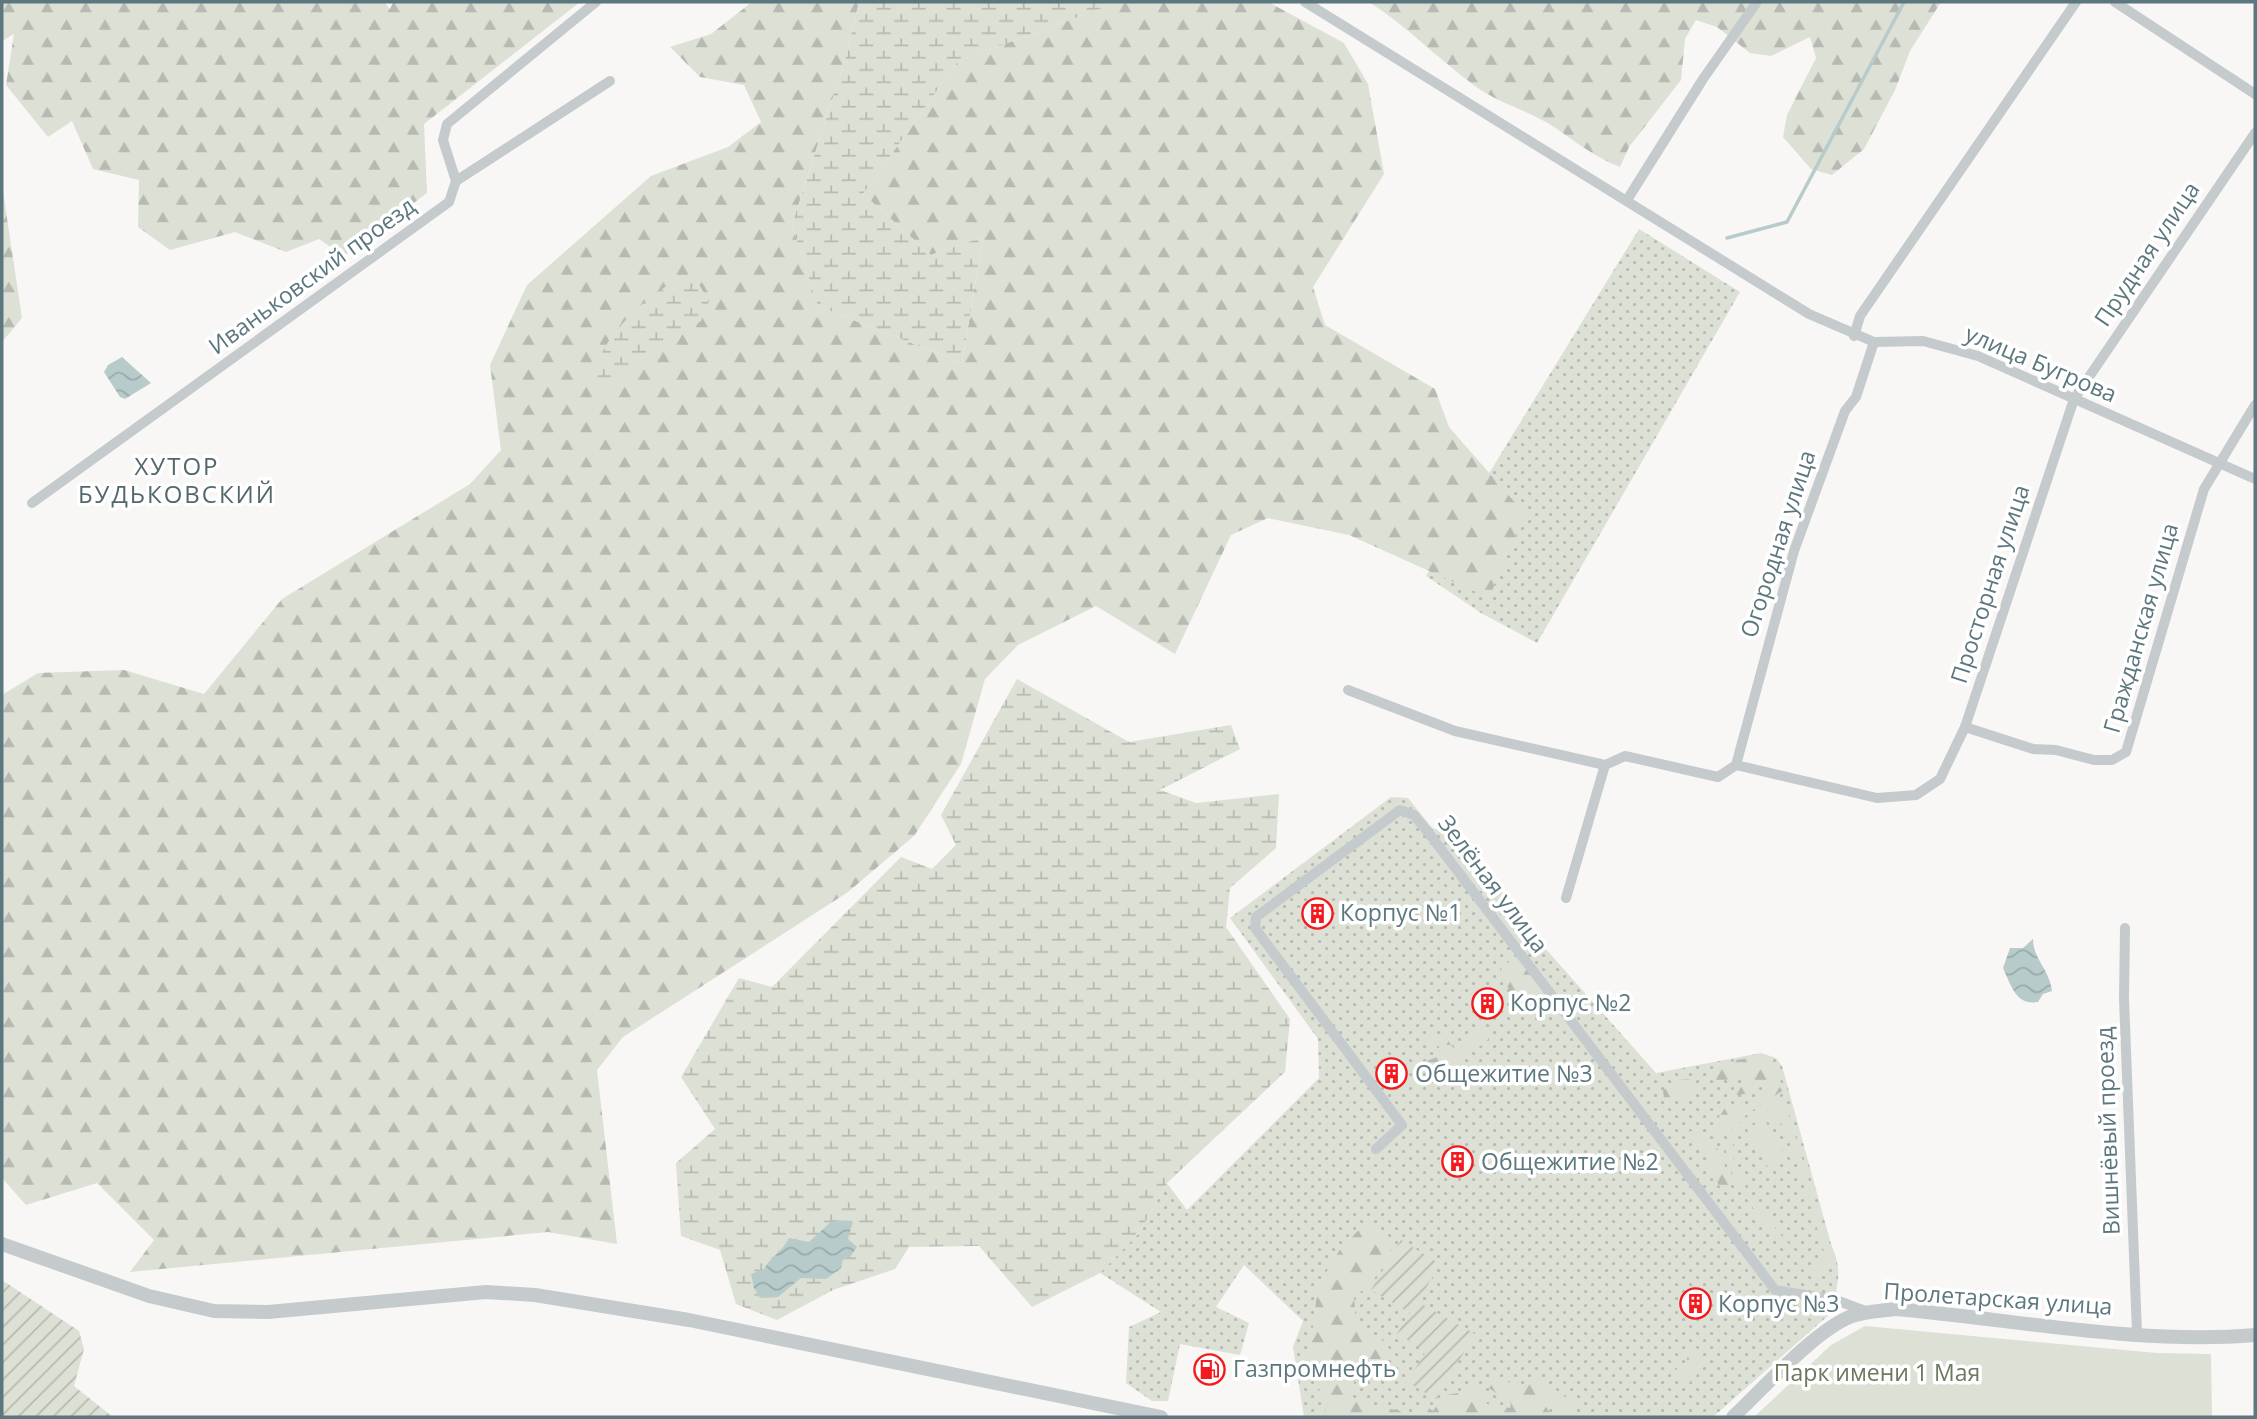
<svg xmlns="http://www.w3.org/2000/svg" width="2257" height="1419" font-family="'Open Sans',sans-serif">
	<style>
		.grass { fill: url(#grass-dots) }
		.forest { fill: url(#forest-firs) }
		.wetland { fill: url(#wetland-marsh) }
		.park { fill: #dce0d5; fill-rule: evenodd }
		.garden { fill: url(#garden-furrows) }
		.water { fill: url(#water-waves) }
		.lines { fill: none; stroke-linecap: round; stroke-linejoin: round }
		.stream { stroke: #b8cbcb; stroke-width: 3.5 }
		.minor { stroke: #c5cbcd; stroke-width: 10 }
		.tertiary { stroke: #c5cbcd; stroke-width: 14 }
		.labels { text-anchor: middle; stroke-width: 7; stroke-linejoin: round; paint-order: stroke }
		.street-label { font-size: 23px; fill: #5c777d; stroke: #fff }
		.poi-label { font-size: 23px; fill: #5c777d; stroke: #fff; text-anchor: start }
		.park-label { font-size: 23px; fill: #6b7a60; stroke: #fff }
		.neighbourhood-label { font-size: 24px; letter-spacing: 2px; fill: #53686d; stroke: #fff }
	</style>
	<defs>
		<pattern id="grass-dots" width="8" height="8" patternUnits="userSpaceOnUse" patternTransform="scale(1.75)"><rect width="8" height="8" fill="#dce0d5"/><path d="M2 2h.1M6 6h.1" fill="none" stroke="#b6bab2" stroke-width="1.8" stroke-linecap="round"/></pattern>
		<pattern id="forest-firs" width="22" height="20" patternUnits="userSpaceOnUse" patternTransform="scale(1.75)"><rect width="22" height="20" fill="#dce0d5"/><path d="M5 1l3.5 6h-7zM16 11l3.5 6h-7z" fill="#b6bab2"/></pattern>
		<pattern id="wetland-marsh" width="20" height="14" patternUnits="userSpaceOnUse" patternTransform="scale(1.75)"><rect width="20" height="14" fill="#dce0d5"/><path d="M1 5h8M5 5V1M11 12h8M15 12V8" fill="none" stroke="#b6bab2"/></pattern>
		<pattern id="garden-furrows" width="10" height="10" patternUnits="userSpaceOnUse" patternTransform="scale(1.75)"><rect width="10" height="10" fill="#dce0d5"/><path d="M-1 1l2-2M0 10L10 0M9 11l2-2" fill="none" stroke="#b6bab2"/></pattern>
		<pattern id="water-waves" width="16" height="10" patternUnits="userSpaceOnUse" patternTransform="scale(1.75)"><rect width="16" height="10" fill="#b8cbcb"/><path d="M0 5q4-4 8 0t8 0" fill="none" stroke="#9aa"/></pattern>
	</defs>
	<rect width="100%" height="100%" fill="#f8f7f5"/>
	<g class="grass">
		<path d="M 1639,229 L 1740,292 L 1537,643 L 1481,613 L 1426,576 Z"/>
		<path d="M 1391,797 L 1408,798 L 1433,829 L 1444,829 L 1486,887 L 1507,893 L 1528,929 L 1656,1073 L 1761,1053 L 1776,1058 L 1782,1066 L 1831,1244 C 1843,1271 1838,1284 1831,1313 L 1713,1417 L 1304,1417 L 1293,1347 L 1303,1321 L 1244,1265 L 1216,1307 L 1249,1323 L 1240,1355 L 1180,1344 L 1168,1401 L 1152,1401 L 1126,1383 L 1129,1327 L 1161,1312 L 1100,1273 L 1139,1233 L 1167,1183 L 1187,1210 L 1319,1078 L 1318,1039 L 1230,918 Z"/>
	</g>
	<g class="forest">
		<path d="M 2,2 L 384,2 L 390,9 L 393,2 L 580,2 L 424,124 L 427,193 L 344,256 L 319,239 L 286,252 L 235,232 L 170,250 L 138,227 L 139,180 L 93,169 L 72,121 L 48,137 L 6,85 L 14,34 L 2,41 Z"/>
		<path d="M 752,2 L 859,2 L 846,57 L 792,225 L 818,306 L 962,363 L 983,237 L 931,255 L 863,194 L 958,61 L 1108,6 L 1110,2 L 1268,2 L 1344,43 L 1368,84 L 1384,174 L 1313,287 L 1325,325 L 1435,389 L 1449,427 L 1525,514 L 1489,598 L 1349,535 L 1268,518 L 1231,535 L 1175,654 L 1096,606 L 1018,645 L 985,679 L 961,764 L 914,836 L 848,892 L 623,1037 L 597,1070 L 617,1244 L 548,1232 L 130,1272 L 154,1240 L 97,1183 L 26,1205 L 2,1178 L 2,695 L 38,673 L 124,670 L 204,694 L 282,599 L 470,484 L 501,450 L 490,365 L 527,285 L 651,176 L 728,147 L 761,122 L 744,85 L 700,77 L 670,47 L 711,34 Z"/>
		<path d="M 1369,2 L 1941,2 L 1910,51 L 1895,90 L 1864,149 L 1832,175 L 1811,169 L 1783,137 L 1787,115 L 1816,58 L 1810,37 L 1771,56 L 1750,53 L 1717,27 L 1696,20 L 1685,39 L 1681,80 L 1629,147 L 1620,167 C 1594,157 1575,141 1551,125 C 1527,110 1498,103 1475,86 C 1438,59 1407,26 1369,2 Z"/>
		<path d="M 2,185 L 22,318 L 2,342 Z"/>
		<path d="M 1512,959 L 1520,960 L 1547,996 L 1541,1009 C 1537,1010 1534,1012 1530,1011 C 1519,1009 1501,979 1501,969 Z"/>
		<path d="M 1487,1029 L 1489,1039 C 1469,1057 1451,1056 1451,1088 L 1439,1091 L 1446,1079 L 1439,1071 L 1430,1076 L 1424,1062 L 1440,1056 L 1439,1046 L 1429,1044 L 1430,1035 L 1444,1035 L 1454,1049 L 1480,1030 Z"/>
		<path d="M 1755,1057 L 1771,1061 L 1780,1077 L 1782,1091 L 1732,1124 L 1722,1137 L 1714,1133 L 1717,1120 L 1727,1105 L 1746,1109 L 1767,1088 L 1758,1086 L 1745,1094 L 1735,1095 L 1742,1080 L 1738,1075 L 1726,1080 L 1716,1080 L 1714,1070 L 1736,1060 Z"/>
		<path d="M 1693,1079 L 1701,1091 C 1688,1099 1679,1104 1664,1099 L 1663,1090 L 1677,1080 Z"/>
		<path d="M 1690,1131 C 1717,1132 1726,1163 1729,1185 L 1719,1186 L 1704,1153 L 1687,1140 Z"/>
		<path d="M 1369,1219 L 1395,1242 L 1368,1290 L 1354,1293 L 1356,1328 L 1384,1341 L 1390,1350 L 1382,1359 L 1356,1359 L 1353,1397 L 1370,1405 L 1411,1413 L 1426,1406 L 1433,1411 L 1445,1395 L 1458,1393 L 1472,1381 L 1480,1385 L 1487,1404 L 1510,1408 L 1511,1404 L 1489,1388 L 1496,1377 L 1521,1387 L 1538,1379 L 1579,1406 L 1568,1416 L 1546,1400 L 1545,1405 L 1552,1417 L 1325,1417 L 1326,1404 L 1308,1365 L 1318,1286 L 1339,1251 Z"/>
		<path d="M 1692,1348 L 1700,1349 C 1705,1364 1701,1373 1689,1383 L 1683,1380 L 1675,1366 L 1683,1367 Z"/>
	</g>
	<g class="wetland">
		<path d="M 859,2 L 1110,2 L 1108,6 L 958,61 L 863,194 L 931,255 L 983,237 L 962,363 L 818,306 L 792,225 L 846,57 Z"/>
		<path d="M 690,277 L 698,283 L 709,301 L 701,321 L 599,389 C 597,379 597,366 601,356 C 611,329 662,280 690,277 Z"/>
		<path d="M 1017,679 L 1129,742 L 1231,725 L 1240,749 L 1160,790 L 1196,803 L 1279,794 L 1276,848 L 1230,888 L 1226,927 L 1290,1019 L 1285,1072 L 1167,1183 L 1139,1233 L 1100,1273 L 1032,1307 L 979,1246 L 909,1247 L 895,1269 L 833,1290 L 777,1320 L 736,1304 L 720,1250 L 681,1236 L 676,1163 L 715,1129 L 681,1077 L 739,978 L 772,987 L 901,857 L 932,869 L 956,845 L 941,815 Z"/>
	</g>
	<g class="park">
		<path d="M 1783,1096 L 1835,1266 C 1826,1269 1814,1278 1802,1269 C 1782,1243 1707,1166 1730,1132 C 1740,1117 1768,1106 1783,1096 ZM 1770,1117 L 1783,1125 L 1790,1138 L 1825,1255 L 1824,1261 L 1813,1268 L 1807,1265 C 1787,1240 1701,1155 1745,1128 C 1754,1123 1760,1118 1770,1117 Z"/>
		<path d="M 1764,1119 L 1788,1160 L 1770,1171 L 1747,1130 Z"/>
		<path d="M 1865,1326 L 2157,1353 L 2211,1354 L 2212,1417 L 1754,1417 L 1831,1345 Z"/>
	</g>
	<g class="garden">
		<path d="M 1401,1240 L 1440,1264 L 1418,1302 L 1475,1334 L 1436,1399 L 1407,1382 L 1426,1351 L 1397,1334 L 1410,1313 L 1371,1290 Z"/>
		<path d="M 2,1280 L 79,1331 L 84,1349 L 74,1386 L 113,1417 L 2,1417 Z"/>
	</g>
	<g class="water">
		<path d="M 122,357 L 151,383 L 125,399 L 120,397 L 104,372 L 108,365 Z"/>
		<path d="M 2033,939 C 2033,959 2049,968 2052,991 L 2043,994 L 2038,1002 C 2016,1006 2011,985 2003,968 L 2010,948 L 2023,948 Z"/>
		<path d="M 833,1220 L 853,1221 L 848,1239 L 857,1247 L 850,1257 L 843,1259 L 841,1268 L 826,1279 L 801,1278 L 778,1297 L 760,1298 L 754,1288 L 751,1274 L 764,1269 C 771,1256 782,1252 789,1238 L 809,1242 Z"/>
	</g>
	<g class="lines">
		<path class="stream" d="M 1727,238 L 1787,222 L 1904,2"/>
		<g class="minor">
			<path d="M 1305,2 L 1809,314 L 1874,342 L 1923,341 L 1978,356 L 2255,479"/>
			<path d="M 2115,2 L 2255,94"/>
			<path d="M 456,181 L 443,140 L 447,124 L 596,2"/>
			<path d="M 1627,200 L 1703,79 L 1757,2"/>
			<path d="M 1854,336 L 1860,316 L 2076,2"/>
			<path d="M 32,503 L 449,202 L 456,181 L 610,81"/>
			<path d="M 1348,690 L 1455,731 L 1605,765 L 1625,756 L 1718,777 L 1736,765 L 1877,798 L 1916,795 L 1940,779 L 1965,727 L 2074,399 L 2255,133"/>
			<path d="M 1965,727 L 2033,749 L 2056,750 L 2094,760 L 2112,760 L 2126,752 L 2204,489 L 2255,405"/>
			<path d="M 1736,765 L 1794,551 L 1845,411 L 1856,397 L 1874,342"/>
			<path d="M 1566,898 L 1605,765"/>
			<path d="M 2125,928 L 2124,999 L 2137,1333"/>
			<path d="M 1376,1149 L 1402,1125 L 1255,928 L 1256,917 L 1400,810 L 1414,815 L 1431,836 L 1775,1290 L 1836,1300 L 1868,1312"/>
		</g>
		<g class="tertiary">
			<path d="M 2,1244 L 149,1296 L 214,1311 L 268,1312 L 486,1292 L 535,1295 L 689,1320 L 1161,1417"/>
			<path d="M 1733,1417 C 1763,1389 1815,1330 1852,1316 C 1866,1311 1881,1311 1895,1309 C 2012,1319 2138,1345 2255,1335"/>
		</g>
	</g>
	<defs>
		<symbol id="building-ring" viewBox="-11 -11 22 22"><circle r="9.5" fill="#fff" stroke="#f3191d" stroke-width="1.5"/><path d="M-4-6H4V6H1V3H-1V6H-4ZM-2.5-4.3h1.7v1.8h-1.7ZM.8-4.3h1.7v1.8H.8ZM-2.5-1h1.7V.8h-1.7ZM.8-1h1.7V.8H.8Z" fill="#f3191d"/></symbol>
		<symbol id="fuel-ring" viewBox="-11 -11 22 22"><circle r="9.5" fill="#fff" stroke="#f3191d" stroke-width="1.5"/><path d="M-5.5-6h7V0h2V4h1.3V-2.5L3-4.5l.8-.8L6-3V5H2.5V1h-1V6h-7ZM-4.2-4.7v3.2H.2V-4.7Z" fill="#f3191d"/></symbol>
	</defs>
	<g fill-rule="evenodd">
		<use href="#building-ring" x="1300" y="896" width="35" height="35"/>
		<use href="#building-ring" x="1470" y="986" width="35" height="35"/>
		<use href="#building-ring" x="1374" y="1056" width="35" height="35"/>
		<use href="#building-ring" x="1440" y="1144" width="35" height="35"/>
		<use href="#building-ring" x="1678" y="1286" width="35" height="35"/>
		<use href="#fuel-ring" x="1192" y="1352" width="35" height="35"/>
	</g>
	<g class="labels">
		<g class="street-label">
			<text transform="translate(2147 254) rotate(-56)" y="8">Прудная улица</text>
			<text transform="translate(312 276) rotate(-36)" y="8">Иваньковский проезд</text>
			<text transform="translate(2041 364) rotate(23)" y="8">улица Бугрова</text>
			<text transform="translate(1778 544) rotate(-72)" y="8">Огородная улица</text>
			<text transform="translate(1990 584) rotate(-72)" y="8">Просторная улица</text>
			<text transform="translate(2141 628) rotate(-74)" y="8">Гражданская улица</text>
			<text transform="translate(1493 884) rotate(53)" y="8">Зелёная улица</text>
			<text transform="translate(2108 1131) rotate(-92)" y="8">Вишнёвый проезд</text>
			<text transform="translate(1998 1299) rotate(4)" y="8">Пролетарская улица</text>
		</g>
		<g class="poi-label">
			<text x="1340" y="921">Корпус №1</text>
			<text x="1510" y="1011">Корпус №2</text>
			<text x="1415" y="1082">Общежитие №3</text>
			<text x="1481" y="1170">Общежитие №2</text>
			<text x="1718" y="1312">Корпус №3</text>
			<text x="1233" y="1377">Газпромнефть</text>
		</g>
		<g class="park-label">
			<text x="1877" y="1381">Парк имени 1 Мая</text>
		</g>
		<g class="neighbourhood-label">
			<text x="177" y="475">ХУТОР<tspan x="177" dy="28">БУДЬКОВСКИЙ</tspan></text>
		</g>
	</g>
	<rect width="2257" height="1419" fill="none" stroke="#5c777d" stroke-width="7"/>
</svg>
